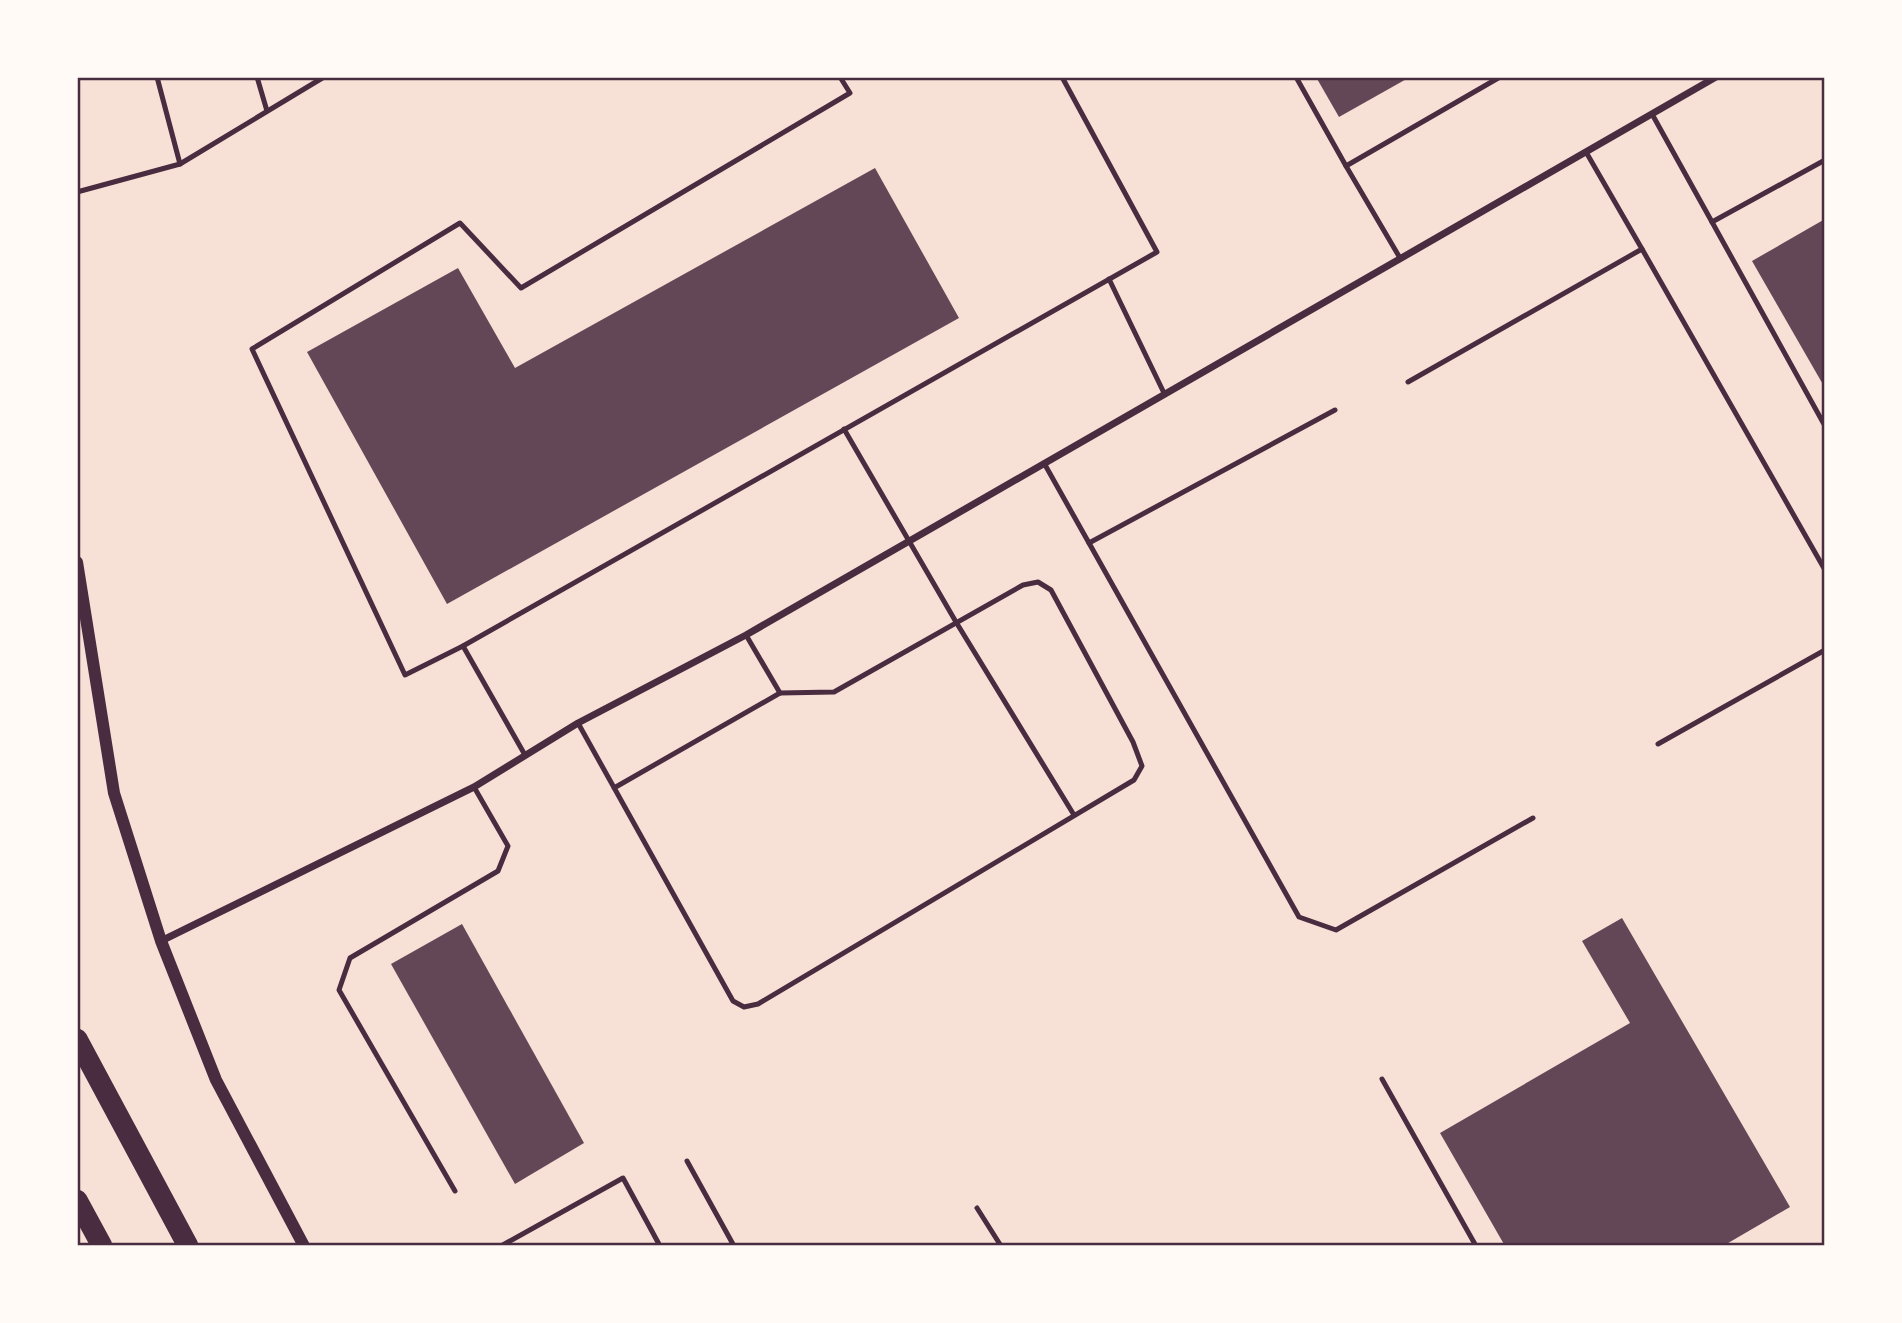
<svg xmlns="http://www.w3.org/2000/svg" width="1902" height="1323" font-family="Barlow,sans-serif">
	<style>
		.building { fill: #644757 }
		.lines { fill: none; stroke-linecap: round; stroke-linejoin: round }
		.service { stroke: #4a2c40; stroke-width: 5 }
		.minor { stroke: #4a2c40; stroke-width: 7 }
		.tertiary { stroke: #4a2c40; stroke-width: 12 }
		.motorway { stroke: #4a2c40; stroke-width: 21 }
		.neatline { fill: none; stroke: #4a2c40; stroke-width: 2.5 }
	</style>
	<rect width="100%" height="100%" fill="#f7e1d7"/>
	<g class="building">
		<path d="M 1316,77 L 1410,77 L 1339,117 Z"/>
		<path d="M 875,168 L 959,318 L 447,604 L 307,352 L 458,268 L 515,368 Z"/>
		<path d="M 1825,219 L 1825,388 L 1752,261 Z"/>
		<path d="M 1622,918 L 1790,1207 L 1723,1246 L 1505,1246 L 1440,1133 L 1630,1023 L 1582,941 Z"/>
		<path d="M 462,924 L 584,1143 L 515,1184 L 391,964 Z"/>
	</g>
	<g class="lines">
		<g class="service">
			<path d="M 157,77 L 180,164"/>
			<path d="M 257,77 L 267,111"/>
			<path d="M 840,77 L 850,93 L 521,288 L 460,223 L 252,349 L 405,675 L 463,646 L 1157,252 L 1062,77"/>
			<path d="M 1296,77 L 1346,166"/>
			<path d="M 1652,114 L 1712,222 L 1825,160"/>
			<path d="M 77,192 L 180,164 L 324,77"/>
			<path d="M 1712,222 L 1825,426"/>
			<path d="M 1642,249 L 1825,570"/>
			<path d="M 1400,258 L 1346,166 L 1500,77"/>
			<path d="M 1109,279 L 1164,393"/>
			<path d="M 1408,382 L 1642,249 L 1586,152"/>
			<path d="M 844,429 L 956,622 L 1074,815"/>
			<path d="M 1044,463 L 1089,543 L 1335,410"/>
			<path d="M 1089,543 L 1299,917 L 1336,930 L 1533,818"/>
			<path d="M 746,635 L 780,693"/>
			<path d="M 463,646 L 525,755"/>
			<path d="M 578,723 L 733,1001 L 744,1007 L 758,1004 L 1134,780 L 1142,766 L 1133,742 L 1051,590 L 1038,582 L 1023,585 L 834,692 L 780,693 L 614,788"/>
			<path d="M 1658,744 L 1825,650"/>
			<path d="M 1382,1079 L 1476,1246"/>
			<path d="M 687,1161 L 734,1246"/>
			<path d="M 455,1191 L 339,990 L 350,958 L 498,871 L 508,846 L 474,787"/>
			<path d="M 977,1208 L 1001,1246"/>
			<path d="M 501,1246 L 623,1178 L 660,1246"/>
		</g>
		<path class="minor" d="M 161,941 L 474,787 L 578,723 L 746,635 L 1716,77"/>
		<path class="tertiary" d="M 77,562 L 114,793 L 161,941 L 216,1080 L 304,1246"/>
		<g class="motorway">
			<path d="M 77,1039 L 188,1246"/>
			<path d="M 77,1200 L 102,1246"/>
		</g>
	</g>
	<rect width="1902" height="1323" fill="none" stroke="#fffaf5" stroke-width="158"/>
	<rect x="79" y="79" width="1744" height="1165" class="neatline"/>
</svg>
